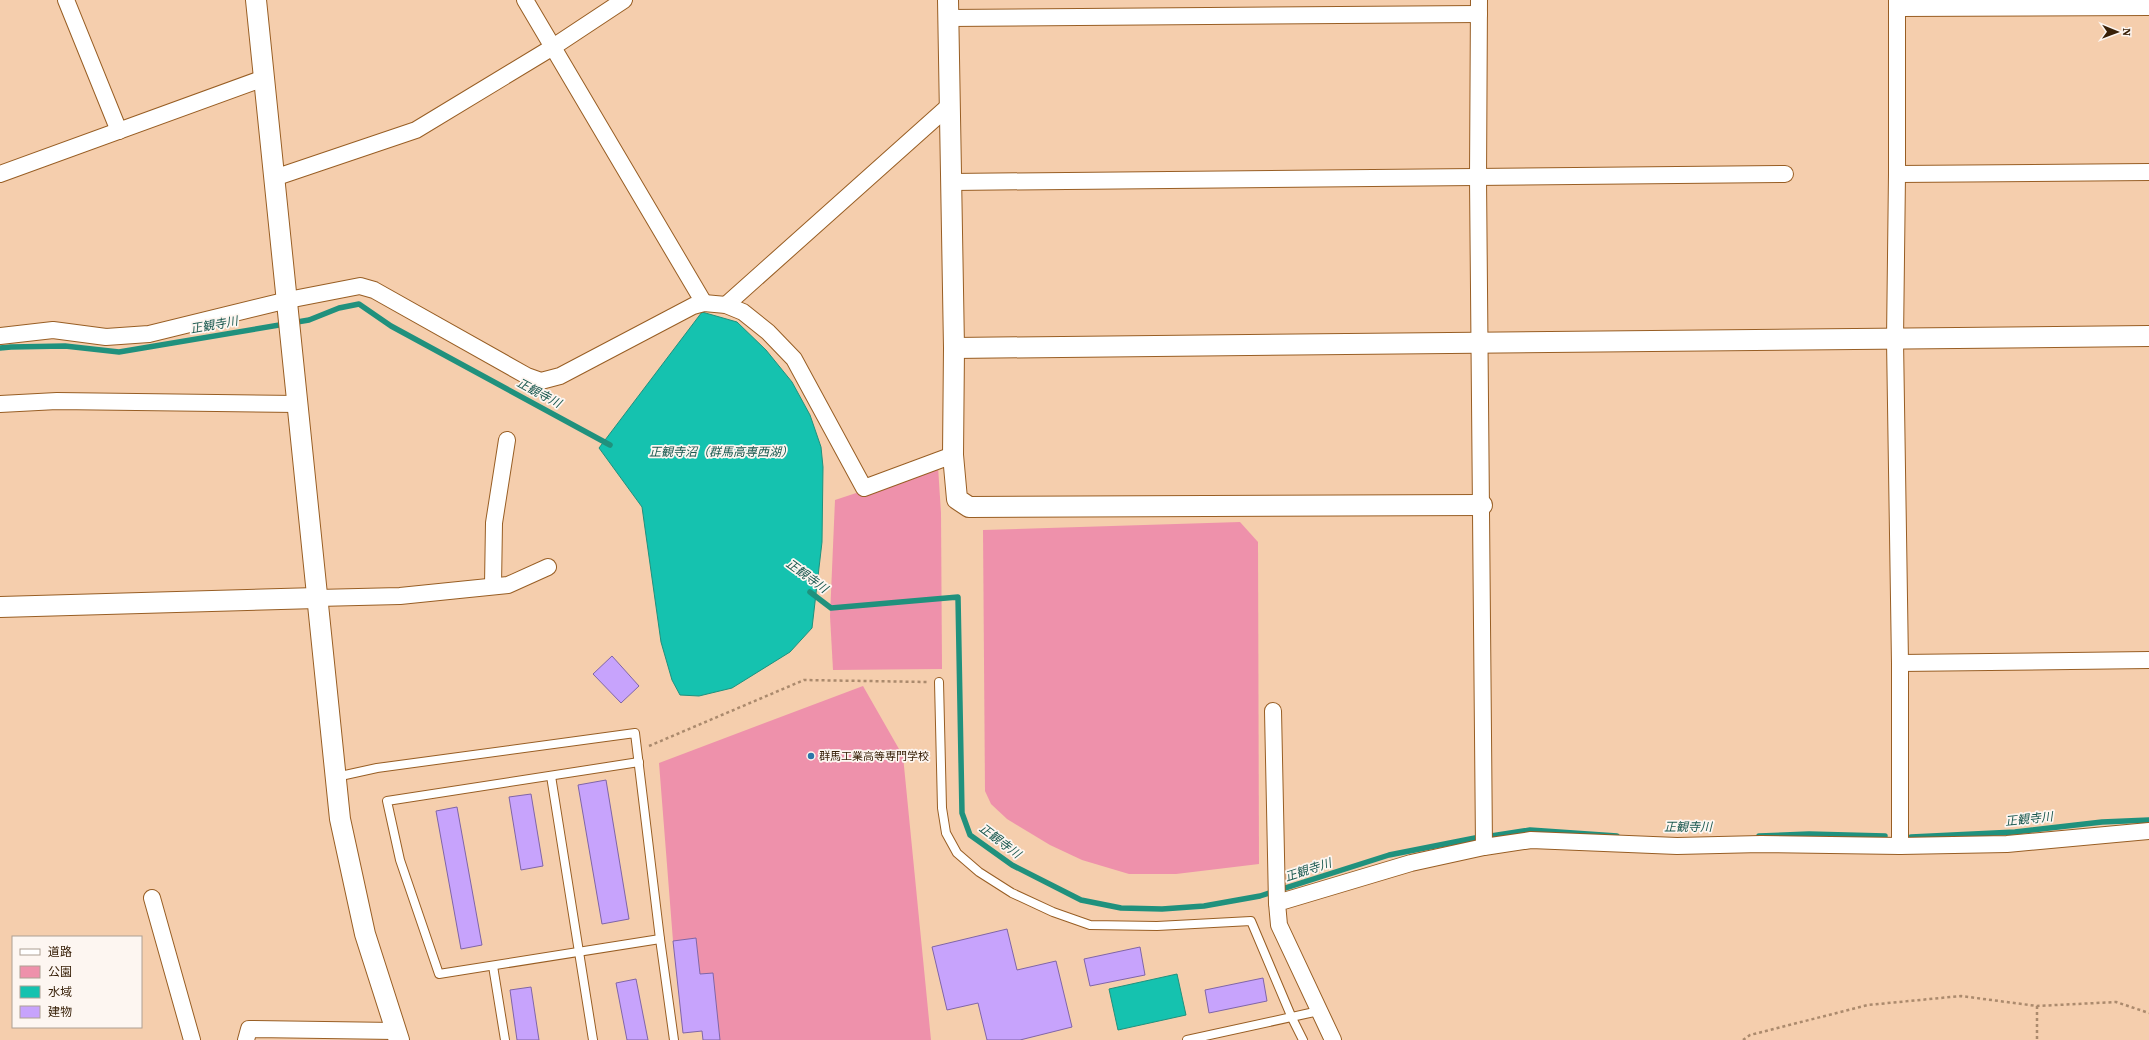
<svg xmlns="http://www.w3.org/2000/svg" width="2149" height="1040" font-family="'Source Serif 4','Noto Sans JP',serif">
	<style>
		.green { fill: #ee91ab }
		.water { fill: #15c2af; stroke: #20917d }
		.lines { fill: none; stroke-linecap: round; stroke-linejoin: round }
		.stream { stroke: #20917d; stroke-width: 5.5 }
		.building { fill: #c7a3fc; stroke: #8065a7 }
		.service-casing { stroke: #985e24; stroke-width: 10 }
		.minor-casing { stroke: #985e24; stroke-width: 18 }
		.tertiary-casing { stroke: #985e24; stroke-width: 22 }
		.path { stroke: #ab8a6d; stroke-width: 2.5; stroke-dasharray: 3 3; stroke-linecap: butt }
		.service { stroke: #fff; stroke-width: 8 }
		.minor { stroke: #fff; stroke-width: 16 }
		.tertiary { stroke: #fff; stroke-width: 20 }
		.poi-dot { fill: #2a76a9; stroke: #fdf6f1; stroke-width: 1.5 }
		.labels { text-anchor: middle; stroke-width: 3.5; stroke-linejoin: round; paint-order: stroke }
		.poi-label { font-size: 11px; fill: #382008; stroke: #fdf6f1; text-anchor: start }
		.water-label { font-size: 12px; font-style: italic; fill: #1a584f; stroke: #fdf6f1 }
	</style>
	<rect width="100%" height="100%" fill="#f5cead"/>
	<g class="green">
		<path d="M 938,466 L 941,513 L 942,669 L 833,670 L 830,616 L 835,500 Z"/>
		<path d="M 1240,522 L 1258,542 L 1259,864 L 1176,874 L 1129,874 L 1082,860 L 1050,845 L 1007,819 L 991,804 L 985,791 L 983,530 Z"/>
		<path d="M 863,686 L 903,756 L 931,1040 L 720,1040 L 719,1029 L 700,974 L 696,939 L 673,941 L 659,763 Z"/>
	</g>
	<g class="water">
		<path d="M 702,312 L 737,322 L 766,350 L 792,382 L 810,415 L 821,447 L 823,467 L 822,542 L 812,628 L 790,652 L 732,688 L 699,696 L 680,695 L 672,680 L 661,642 L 642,507 L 599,448 Z"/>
		<path d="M 1177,974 L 1186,1015 L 1118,1030 L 1109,989 Z"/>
	</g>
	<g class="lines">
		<g class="stream">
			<path d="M 0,348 L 11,347 L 65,346 L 119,352 L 309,320 L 339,308 L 359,304 L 391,326 L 610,445"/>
			<path d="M 810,592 L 831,608 L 958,597 L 962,813 L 970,835 L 1012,865 L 1081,900 L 1121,908 L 1162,909 L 1204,906 L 1260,896 L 1389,855 L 1475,838"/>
			<path d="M 1491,836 L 1530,830 L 1617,836"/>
			<path d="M 1759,836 L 1809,834 L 1885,836"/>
			<path d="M 1911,837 L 2015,832 L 2102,822 L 2149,820"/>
		</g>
	</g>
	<g class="building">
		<path d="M 612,656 L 639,686 L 621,703 L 593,674 Z"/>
		<path d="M 606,780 L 629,919 L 602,924 L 578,785 Z"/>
		<path d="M 531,794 L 543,866 L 521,870 L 509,797 Z"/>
		<path d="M 457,807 L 482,945 L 461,949 L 436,811 Z"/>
		<path d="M 1007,929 L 1017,970 L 1056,961 L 1072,1027 L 1020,1040 L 987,1040 L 978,1003 L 947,1010 L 932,947 Z"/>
		<path d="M 696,938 L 700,974 L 713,973 L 720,1040 L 703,1040 L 702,1031 L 683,1033 L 673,941 Z"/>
		<path d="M 1140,947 L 1145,975 L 1090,986 L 1084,959 Z"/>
		<path d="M 1263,978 L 1267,1001 L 1209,1013 L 1205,990 Z"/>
		<path d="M 636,979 L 648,1040 L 627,1040 L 616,983 Z"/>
		<path d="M 531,987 L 539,1040 L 517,1040 L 510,990 Z"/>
	</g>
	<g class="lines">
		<defs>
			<g id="service">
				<path d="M 939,682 L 942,808 L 946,833 L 957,853 L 979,872 L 1012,893 L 1053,912 L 1090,925 L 1157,926 L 1251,921 L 1292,1018 L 1303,1040"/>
				<path d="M 639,762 L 387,801 L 400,860 L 439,974 L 660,939"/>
				<path d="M 551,776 L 593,1040"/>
				<path d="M 336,777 L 377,768 L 635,733 L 660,939 L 674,1040"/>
				<path d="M 493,966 L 505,1040"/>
				<path d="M 1187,1040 L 1319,1011"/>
			</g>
			<g id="minor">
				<path d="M 66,0 L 119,131"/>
				<path d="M 525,0 L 704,303"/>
				<path d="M 1479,0 L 1478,178 L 1484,847"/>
				<path d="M 1897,0 L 1897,174 L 1895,340 L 1900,663 L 1900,846"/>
				<path d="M 1897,8 L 2149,7"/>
				<path d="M 948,18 L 1479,14"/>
				<path d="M 0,174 L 264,78"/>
				<path d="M 1897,174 L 2149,172"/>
				<path d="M 274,178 L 416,130 L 553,47 L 624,0"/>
				<path d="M 952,182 L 1785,174"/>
				<path d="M 726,305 L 951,104"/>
				<path d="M 0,336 L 53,330 L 106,337 L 149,334 L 288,300 L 360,286 L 374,290 L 527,376 L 541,381 L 560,376 L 693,306 L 704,303 L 726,305 L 743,312 L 768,332 L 794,359 L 864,488 L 953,455"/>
				<path d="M 0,404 L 57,401 L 297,404"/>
				<path d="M 493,585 L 494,523 L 507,440"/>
				<path d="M 317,598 L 400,596 L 508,585 L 548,567"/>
				<path d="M 1900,663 L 2149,660"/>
				<path d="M 1273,711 L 1277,903"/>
				<path d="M 152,898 L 192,1040"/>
				<path d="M 246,1040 L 249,1029 L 395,1031"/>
				<path d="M 1333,1040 L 1279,925 L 1277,903 L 1411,863 L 1484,847 L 1531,840 L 1677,846 L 1761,844 L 1900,846 L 2007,844 L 2149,831"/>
			</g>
			<g id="tertiary">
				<path d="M 256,0 L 340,819 L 365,934 L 399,1040"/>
				<path d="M 948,0 L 954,348 L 953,455 L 957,499 L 969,507 L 1482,505"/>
				<path d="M 954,348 L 2149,336"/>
				<path d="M 0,607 L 317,598"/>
			</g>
		</defs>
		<use href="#service" class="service-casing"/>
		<use href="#minor" class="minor-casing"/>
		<use href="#tertiary" class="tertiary-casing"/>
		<g class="path">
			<path d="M 649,746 L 804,680 L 927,682"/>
			<path d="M 2037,1006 L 2037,1040"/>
			<path d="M 1743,1040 L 1750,1035 L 1868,1005 L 1961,996 L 2037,1006 L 2116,1002 L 2149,1013"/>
		</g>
		<use href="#service" class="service"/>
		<use href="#minor" class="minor"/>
		<use href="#tertiary" class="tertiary"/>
	</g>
	<circle class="poi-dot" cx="811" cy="756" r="4"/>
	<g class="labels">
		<g class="poi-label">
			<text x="819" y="760">群馬工業高等専門学校</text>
		</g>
		<g class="water-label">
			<text transform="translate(214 325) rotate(-10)" y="4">正観寺川</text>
			<text transform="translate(539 393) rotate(28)" y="4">正観寺川</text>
			<text x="721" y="456">正観寺沼（群馬高専西湖）</text>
			<text transform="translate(807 576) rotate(36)" y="4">正観寺川</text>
			<text transform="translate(2029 819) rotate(-6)" y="4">正観寺川</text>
			<text x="1688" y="831">正観寺川</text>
			<text transform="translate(1000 841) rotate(37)" y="4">正観寺川</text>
			<text transform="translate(1308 870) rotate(-18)" y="4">正観寺川</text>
		</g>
	</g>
	<rect x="12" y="936" width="130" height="92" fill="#fdf6f1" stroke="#aea094"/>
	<rect x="20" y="949" width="20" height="6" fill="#ffffff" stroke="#aea094"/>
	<text x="48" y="956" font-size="12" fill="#382008">道路</text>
	<rect x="20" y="966" width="20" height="12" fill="#ee91ab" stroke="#aea094"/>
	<text x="48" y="976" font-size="12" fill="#382008">公園</text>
	<rect x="20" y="986" width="20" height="12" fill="#15c2af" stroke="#aea094"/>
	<text x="48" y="996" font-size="12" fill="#382008">水域</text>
	<rect x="20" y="1006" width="20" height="12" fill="#c7a3fc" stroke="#aea094"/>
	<text x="48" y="1016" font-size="12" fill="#382008">建物</text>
	<g transform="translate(2117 32) rotate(91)" stroke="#fdf6f1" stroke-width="3" paint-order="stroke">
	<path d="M0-3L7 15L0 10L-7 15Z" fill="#382008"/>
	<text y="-6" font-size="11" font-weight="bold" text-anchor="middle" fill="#382008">N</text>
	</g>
</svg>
